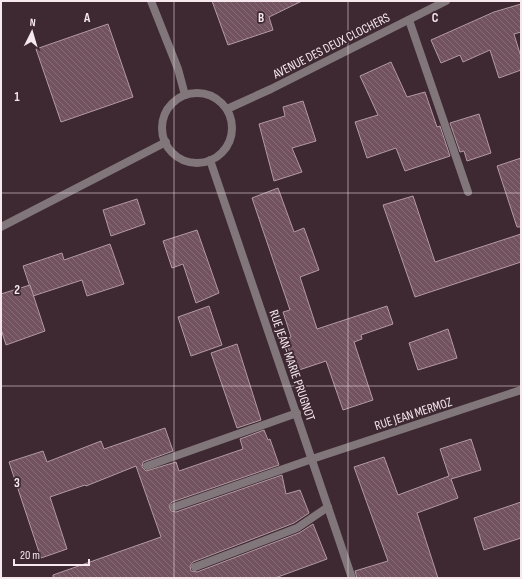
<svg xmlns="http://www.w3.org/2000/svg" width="522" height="579" font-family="'Sofia Sans Condensed',sans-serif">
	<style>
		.building { fill: url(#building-back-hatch); stroke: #b399a2 }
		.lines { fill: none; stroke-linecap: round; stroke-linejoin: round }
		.service { stroke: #81767a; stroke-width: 8 }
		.minor { stroke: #81767a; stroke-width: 8 }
		.grid { fill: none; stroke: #f6e8ed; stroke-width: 1; stroke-opacity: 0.55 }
		.labels { text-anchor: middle; stroke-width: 3.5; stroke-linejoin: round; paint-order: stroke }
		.street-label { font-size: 13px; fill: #f6e8ed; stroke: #3e2932 }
		.grid-label { font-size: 13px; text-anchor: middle; font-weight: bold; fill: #f6e8ed; stroke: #3e2932; stroke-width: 3.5; stroke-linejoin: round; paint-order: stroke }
	</style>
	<defs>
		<pattern id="building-back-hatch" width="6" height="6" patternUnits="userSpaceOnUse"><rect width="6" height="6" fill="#71525e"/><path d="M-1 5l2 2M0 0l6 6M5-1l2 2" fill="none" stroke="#866b75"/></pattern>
	</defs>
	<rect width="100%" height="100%" fill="#3e2932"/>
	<g class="building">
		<path d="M 212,1 L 302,1 L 269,17 L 273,30 L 228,45 Z"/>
		<path d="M 521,4 L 521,32 L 514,34 L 521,57 L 521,70 L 499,78 L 490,50 L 463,62 L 460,55 L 441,63 L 431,40 L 494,12 Z"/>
		<path d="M 108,24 L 133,97 L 61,122 L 36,49 Z"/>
		<path d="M 391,62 L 407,97 L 425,92 L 437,127 L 440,126 L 450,156 L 405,171 L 396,148 L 367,158 L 355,122 L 378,115 L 360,76 Z"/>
		<path d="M 303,101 L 316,141 L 292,148 L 302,172 L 274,181 L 259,124 L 285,116 L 283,107 Z"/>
		<path d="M 479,114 L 491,153 L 467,161 L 464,151 L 460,152 L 450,123 Z"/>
		<path d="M 521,158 L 521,227 L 517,227 L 497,166 Z"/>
		<path d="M 278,188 L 294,232 L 304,228 L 319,270 L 300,277 L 317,329 L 387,306 L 393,324 L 361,335 L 362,339 L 354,342 L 373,400 L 343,410 L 326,361 L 296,371 L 285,339 L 291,337 L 283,312 L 290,310 L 252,198 Z"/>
		<path d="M 413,196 L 435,262 L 521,234 L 521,262 L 415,297 L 383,205 Z"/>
		<path d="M 137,199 L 145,224 L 111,236 L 103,210 Z"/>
		<path d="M 197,230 L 219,293 L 196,303 L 183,264 L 172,268 L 163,241 Z"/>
		<path d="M 110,244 L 124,284 L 87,296 L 82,280 L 33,296 L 23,266 L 62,253 L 64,260 Z"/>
		<path d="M 30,285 L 45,331 L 6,345 L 1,329 L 1,294 Z"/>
		<path d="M 209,306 L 222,345 L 191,356 L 178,317 Z"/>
		<path d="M 448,329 L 457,358 L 418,370 L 409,343 Z"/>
		<path d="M 237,344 L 261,420 L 237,428 L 211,353 Z"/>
		<path d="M 165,428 L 173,451 L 143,462 L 142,467 L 146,471 L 176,462 L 179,471 L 243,449 L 240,439 L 264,430 L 268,440 L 270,439 L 279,465 L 172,502 L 169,506 L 171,511 L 176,512 L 282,475 L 286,494 L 300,490 L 309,513 L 294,523 L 193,562 L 190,566 L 191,571 L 197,572 L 299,533 L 313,524 L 327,559 L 275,578 L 53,578 L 53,575 L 161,537 L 136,466 L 86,486 L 85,485 L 50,497 L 67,549 L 41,558 L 9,462 L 43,451 L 47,462 L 101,441 L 104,449 Z"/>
		<path d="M 471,439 L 481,470 L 451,479 L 458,498 L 417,513 L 438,578 L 357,578 L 355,571 L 388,561 L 354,467 L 384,457 L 398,495 L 449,476 L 440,449 Z"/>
		<path d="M 521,502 L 521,538 L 484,550 L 474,518 Z"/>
	</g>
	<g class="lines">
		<g class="service">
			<path d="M 409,20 L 468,192"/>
			<path d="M 147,466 L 297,413"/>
			<path d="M 174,507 L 312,459"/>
			<path d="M 195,567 L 297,528 L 328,507"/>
		</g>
		<g class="minor">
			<path d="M 151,1 L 178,69 L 185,95"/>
			<circle cx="197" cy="128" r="35"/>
			<path d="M 227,109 L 271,89 L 446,1"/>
			<path d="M 210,160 L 352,578"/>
			<path d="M 1,227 L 166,142"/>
			<path d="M 312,459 L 521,390"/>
		</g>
	</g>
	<path class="grid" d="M 174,1 L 174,578M 348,1 L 348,578M 1,193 L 521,193M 1,386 L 521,386"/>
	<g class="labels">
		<g class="street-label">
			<text transform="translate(331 45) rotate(-27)" y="5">AVENUE DES DEUX CLOCHERS</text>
			<text transform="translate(293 365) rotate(71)" y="5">RUE JEAN-MARIE PRUGNOT</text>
			<text transform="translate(413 413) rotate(-18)" y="5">RUE JEAN MERMOZ</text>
		</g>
	</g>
	<g class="grid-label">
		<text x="87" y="22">A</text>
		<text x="261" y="22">B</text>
		<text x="435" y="22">C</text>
		<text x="17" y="101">1</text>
		<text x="17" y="294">2</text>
		<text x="17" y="487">3</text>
	</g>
	<rect width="522" height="579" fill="none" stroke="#f6e8ed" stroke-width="4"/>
	<g transform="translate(32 32) rotate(5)" stroke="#3e2932" stroke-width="3" paint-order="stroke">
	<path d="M0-3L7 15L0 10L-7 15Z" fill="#f6e8ed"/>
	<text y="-6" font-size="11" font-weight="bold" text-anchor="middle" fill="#f6e8ed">N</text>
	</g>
	<path d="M14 559v6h75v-6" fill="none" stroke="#f6e8ed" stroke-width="2"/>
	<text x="20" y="559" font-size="12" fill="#f6e8ed" stroke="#3e2932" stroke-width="3" paint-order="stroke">20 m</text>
</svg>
